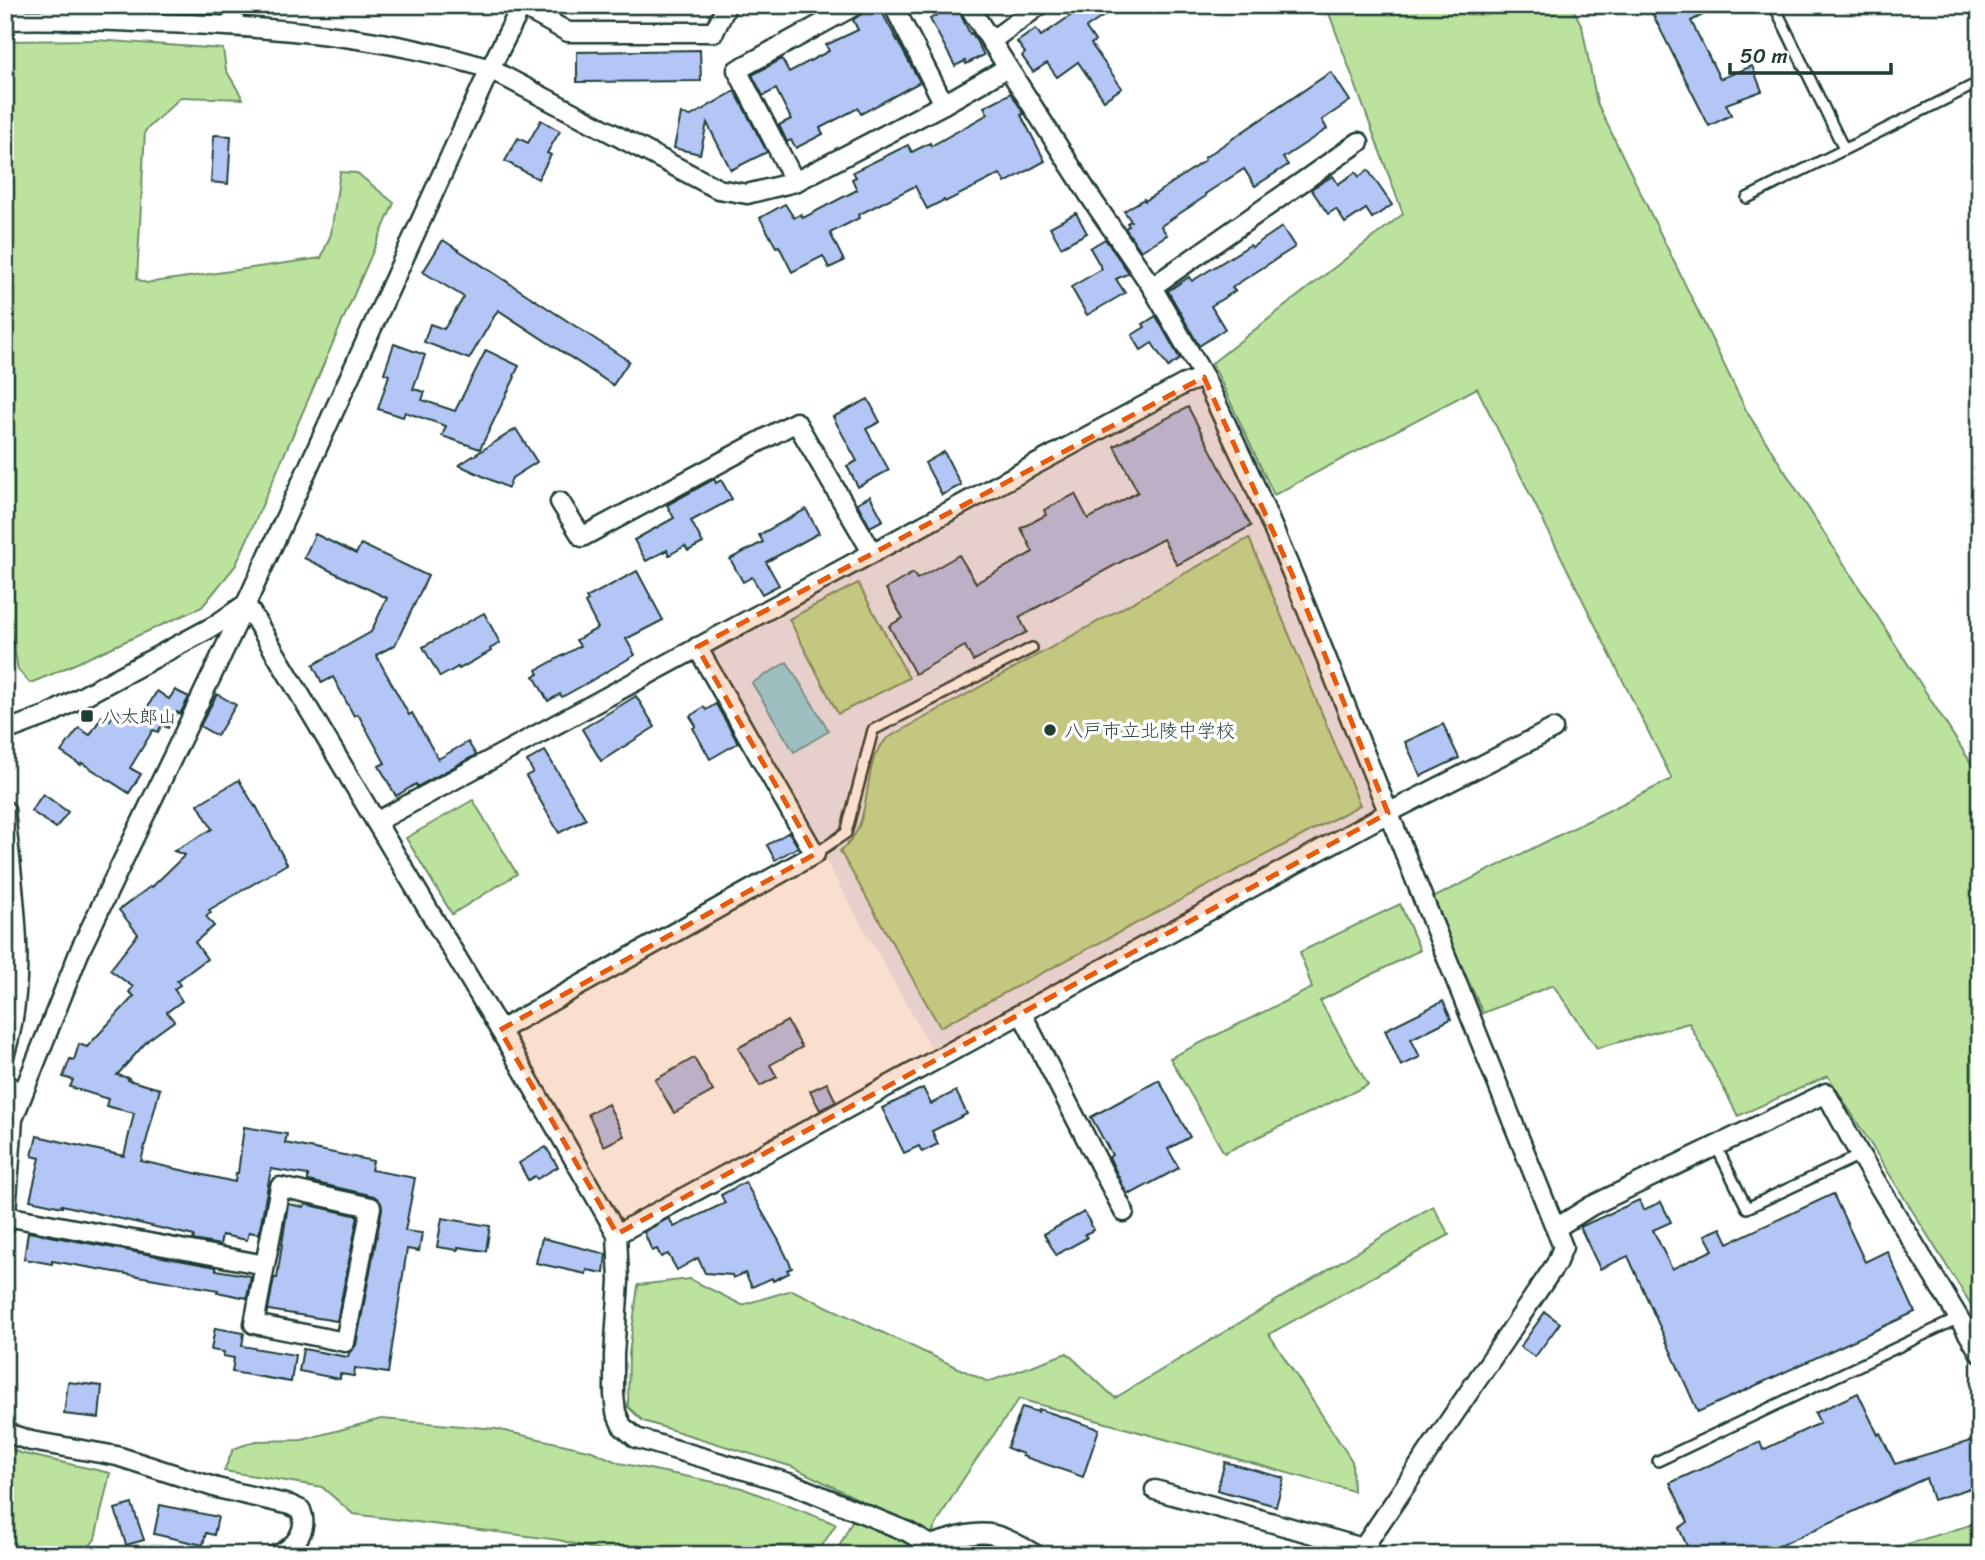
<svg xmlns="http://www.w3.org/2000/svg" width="1985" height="1560" font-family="Sriracha,'Klee One',sans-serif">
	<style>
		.built { fill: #e8eefc }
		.green { fill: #bce39e; stroke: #6e9069; stroke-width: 2 }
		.water { fill: #8dd9ed; stroke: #619ba3; stroke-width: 2 }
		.building { fill: #b3c6f6; stroke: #1f3d34; stroke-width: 2 }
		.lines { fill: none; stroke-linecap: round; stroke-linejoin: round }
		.lane-casing { stroke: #1f3d34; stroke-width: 14 }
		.street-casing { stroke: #1f3d34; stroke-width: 23 }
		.lane { stroke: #fff; stroke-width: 9 }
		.street { stroke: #fff; stroke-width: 18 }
		.marked { fill: #e8590c; fill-opacity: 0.2; stroke: #e8590c; stroke-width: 5; stroke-dasharray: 14 9; stroke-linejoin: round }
		.poi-dot { fill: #1f3d34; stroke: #fff; stroke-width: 2.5 }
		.labels { text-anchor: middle; stroke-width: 7; stroke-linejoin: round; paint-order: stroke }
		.poi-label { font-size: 19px; fill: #1f3d34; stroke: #fff; text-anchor: start }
	</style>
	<rect width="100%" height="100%" fill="#fff"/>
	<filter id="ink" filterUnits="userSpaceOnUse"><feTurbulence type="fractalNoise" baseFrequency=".0143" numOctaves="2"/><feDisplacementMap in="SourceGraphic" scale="14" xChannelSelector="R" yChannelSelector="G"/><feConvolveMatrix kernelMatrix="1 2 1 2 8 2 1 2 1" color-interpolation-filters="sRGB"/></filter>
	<g filter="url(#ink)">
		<path class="built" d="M 1191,386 L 1202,386 L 1250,488 L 1378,804 L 1375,813 L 933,1051 L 711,657 L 714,646 Z"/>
		<g class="green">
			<path d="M 1326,5 L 1571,5 L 1582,26 L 1597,103 L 1747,412 L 1980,777 L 1980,1319 L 1828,1076 L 1738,1116 L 1689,1023 L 1597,1048 L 1553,985 L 1483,1013 L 1431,899 L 1672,779 L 1477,388 L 1274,495 L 1212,363 L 1403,214 Z"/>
			<path d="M 96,40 L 223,49 L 226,70 L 243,99 L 181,97 L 145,131 L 137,279 L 146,283 L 321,258 L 331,234 L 340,172 L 357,173 L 394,203 L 236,565 L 202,607 L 50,675 L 30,683 L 18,670 L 12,634 L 5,544 L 5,41 Z"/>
			<path d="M 1249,538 L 1360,805 L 940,1027 L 840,851 C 869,830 864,789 874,758 C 876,751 882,745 886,739 Z"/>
			<path d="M 858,583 L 909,678 L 838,714 L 789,619 Z"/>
			<path d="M 473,800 L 517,874 L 452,914 L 406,838 Z"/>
			<path d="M 1400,904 L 1420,950 L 1320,1001 L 1368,1085 L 1224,1153 L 1170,1058 L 1312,988 L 1300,952 Z"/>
			<path d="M 1433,1206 L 1449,1235 L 1269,1334 L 1352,1461 L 1353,1491 L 1019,1399 C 984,1449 946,1498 922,1555 L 835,1555 L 862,1501 L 793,1467 L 643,1421 L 628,1407 L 629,1354 L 638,1285 L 690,1279 L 742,1305 L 792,1290 L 988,1382 L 1067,1353 L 1115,1398 Z"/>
			<path d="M 381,1419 L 496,1429 L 592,1451 L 619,1463 L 739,1487 L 836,1524 L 816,1555 L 616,1555 L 559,1540 L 353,1514 L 322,1487 L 224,1471 L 233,1449 L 256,1441 L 302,1440 Z"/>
			<path d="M 5,1446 L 20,1453 L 110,1473 L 95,1539 L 83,1555 L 5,1555 Z"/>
			<path d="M 1980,1522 L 1980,1555 L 1871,1555 Z"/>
		</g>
		<path class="water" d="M 787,662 L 829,731 L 794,752 L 752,683 Z"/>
		<g class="building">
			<path d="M 867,5 L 878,5 L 920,82 L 861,114 L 858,108 L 820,128 L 823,134 L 796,148 L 791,140 L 787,142 L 779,125 L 791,119 L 776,89 L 763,96 L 752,75 L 782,59 L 789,72 L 829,51 L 826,45 L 858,30 L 853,20 L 865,11 Z"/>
			<path d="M 932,5 L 956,5 L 970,34 L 972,33 L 984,55 L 966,64 L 965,61 L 955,66 L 930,19 L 937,15 Z"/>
			<path d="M 1086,5 L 1120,5 L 1086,28 L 1095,41 L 1091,44 L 1122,88 L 1104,100 L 1078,62 L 1057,77 L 1047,63 L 1033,72 L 1022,56 L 1025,53 L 1017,42 L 1036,29 L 1041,36 Z"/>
			<path d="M 1648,5 L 1722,5 L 1691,21 L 1720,79 L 1752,66 L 1762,91 L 1726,104 L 1731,115 L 1709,126 Z"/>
			<path d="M 700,50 L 701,81 L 577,82 L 577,52 Z"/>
			<path d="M 1331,72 L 1350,101 L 1322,120 L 1327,129 L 1283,158 L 1288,165 L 1255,186 L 1244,169 L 1205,194 L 1206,196 L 1161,226 L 1167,235 L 1141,251 L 1125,228 L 1129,226 L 1127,223 L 1131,221 L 1124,211 L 1144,199 L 1145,201 L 1191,170 L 1205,160 L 1204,158 Z"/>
			<path d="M 735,91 L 767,152 L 731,170 L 707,123 L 700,154 L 674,148 L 681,114 L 691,116 Z"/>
			<path d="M 1011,93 L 1024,114 L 1021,115 L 1045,161 L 1005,183 L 1000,174 L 945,202 L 944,200 L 927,209 L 915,186 L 858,215 L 859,218 L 830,233 L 844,261 L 829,268 L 823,256 L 792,272 L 779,246 L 776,247 L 760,218 L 785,204 L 794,218 L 801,214 L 803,218 L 857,190 L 852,179 L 856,177 L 853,172 L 908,145 L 912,152 L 930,143 L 931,146 L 988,114 L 984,107 Z"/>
			<path d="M 541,120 L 560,131 L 547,153 L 551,155 L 538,179 L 505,161 L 518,138 L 528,143 Z"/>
			<path d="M 214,135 L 231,136 L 228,184 L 211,182 Z"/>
			<path d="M 1368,170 L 1392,205 L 1372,218 L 1366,209 L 1345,223 L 1336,209 L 1328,214 L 1311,189 L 1333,176 L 1338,184 L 1356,172 L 1359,177 Z"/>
			<path d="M 1076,213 L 1087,233 L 1061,247 L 1050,227 Z"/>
			<path d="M 1282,227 L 1295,247 L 1237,284 L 1232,288 L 1235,291 L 1211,306 L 1225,329 L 1199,346 L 1168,291 L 1189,277 L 1192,281 L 1250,245 L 1252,247 Z"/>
			<path d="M 1105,239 L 1129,273 L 1116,279 L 1125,293 L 1087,315 L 1071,287 L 1102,269 L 1090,248 Z"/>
			<path d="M 443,240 L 629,361 L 613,385 L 498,310 L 469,359 L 424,342 L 430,324 L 444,329 L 464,297 L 423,272 Z"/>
			<path d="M 1156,316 L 1180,359 L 1168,367 L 1152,343 L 1141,350 L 1132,335 L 1145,327 L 1143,324 Z"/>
			<path d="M 394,344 L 425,355 L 413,389 L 425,392 L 422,400 L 455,411 L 486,350 L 519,366 L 514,376 L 515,377 L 480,449 L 442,436 L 446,426 L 405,412 L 403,417 L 378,409 L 389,375 L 384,373 Z"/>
			<path d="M 868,399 L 880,422 L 866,429 L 889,470 L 858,487 L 847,466 L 857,461 L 833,417 Z"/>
			<path d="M 1188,407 L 1251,526 L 1177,565 L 1163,539 L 1019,617 L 1027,632 L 973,661 L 965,646 L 915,674 L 889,626 L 903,618 L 886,589 L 913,573 L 917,579 L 959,555 L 976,583 L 1033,552 L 1021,528 L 1046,515 L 1044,510 L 1075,494 L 1088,519 L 1138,492 L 1114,446 Z"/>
			<path d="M 516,429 L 537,462 L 512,478 L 508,488 L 459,465 Z"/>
			<path d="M 944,452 L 961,485 L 942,495 L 925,463 Z"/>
			<path d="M 714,479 L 716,483 L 721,480 L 732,499 L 691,521 L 703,543 L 688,551 L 685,546 L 669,555 L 667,550 L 646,561 L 634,540 L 674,518 L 667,505 Z"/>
			<path d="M 870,496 L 883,520 L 870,527 L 857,503 Z"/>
			<path d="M 806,509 L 819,533 L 766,562 L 779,585 L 762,594 L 752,577 L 743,582 L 730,559 L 763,542 L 759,535 Z"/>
			<path d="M 315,534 L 356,554 L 361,544 L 428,576 L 395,645 L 376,655 L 409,715 L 412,713 L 438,759 L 468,742 L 476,755 L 417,787 L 416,784 L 396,796 L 379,766 L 385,763 L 358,714 L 354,716 L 333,677 L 322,683 L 313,665 L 371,632 L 387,598 L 304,558 Z"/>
			<path d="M 637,571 L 663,620 L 626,639 L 635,655 L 589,682 L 562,697 L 560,694 L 548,701 L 534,676 L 539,674 L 537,670 L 580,646 L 576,640 L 598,628 L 585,603 L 588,601 L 586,598 Z"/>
			<path d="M 484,613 L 500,643 L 490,649 L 491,651 L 459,669 L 458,667 L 440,677 L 423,647 Z"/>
			<path d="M 175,690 L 189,697 L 180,714 L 177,712 L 168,728 L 162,725 L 158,732 L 153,730 L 130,768 L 141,774 L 129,793 L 82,763 L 81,765 L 61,752 L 79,728 L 90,735 L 102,716 L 110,720 L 116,710 L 138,723 L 157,691 L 169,699 Z"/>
			<path d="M 217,694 L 236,705 L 217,736 L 200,726 Z"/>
			<path d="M 636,696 L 655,727 L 601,761 L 582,729 Z"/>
			<path d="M 716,704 L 738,743 L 710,759 L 693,728 L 696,726 L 690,716 L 704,707 L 706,710 Z"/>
			<path d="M 1443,724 L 1459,758 L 1421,776 L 1405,742 Z"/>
			<path d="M 545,751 L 586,819 L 559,833 L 526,776 L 533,772 L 527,761 Z"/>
			<path d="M 239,780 L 255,807 L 256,806 L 287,864 L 209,910 L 211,913 L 206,916 L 214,926 L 195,942 L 207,959 L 177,981 L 180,985 L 174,989 L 182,1001 L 167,1012 L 174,1021 L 148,1040 L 117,1075 L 129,1078 L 128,1080 L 160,1089 L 141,1161 L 235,1182 L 236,1173 L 238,1173 L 244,1127 L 287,1134 L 285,1143 L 373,1161 L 371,1170 L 415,1178 L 405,1231 L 422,1233 L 419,1251 L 407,1249 L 388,1373 L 355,1368 L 354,1376 L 340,1374 L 340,1379 L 299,1371 L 303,1349 L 348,1357 L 349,1353 L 356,1345 L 382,1209 L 381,1203 L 374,1196 L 308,1181 L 308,1175 L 271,1169 L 259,1234 L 249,1232 L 247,1240 L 222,1235 L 220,1245 L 193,1240 L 194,1236 L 62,1205 L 62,1207 L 30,1200 L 40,1158 L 32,1156 L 37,1136 L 124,1156 L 134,1113 L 106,1106 L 108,1099 L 70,1087 L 73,1080 L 63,1077 L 70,1059 L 74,1060 L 79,1044 L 87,1047 L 134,996 L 129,992 L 133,987 L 110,970 L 138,934 L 119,910 L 151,886 L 152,887 L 185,855 L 174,851 L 212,829 L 198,804 Z"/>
			<path d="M 43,794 L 68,812 L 56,828 L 31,811 Z"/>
			<path d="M 789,832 L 798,847 L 775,860 L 767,845 Z"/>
			<path d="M 1443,1001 L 1451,1019 L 1411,1039 L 1420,1057 L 1401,1066 L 1385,1030 Z"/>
			<path d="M 787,1021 L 802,1047 L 770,1065 L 777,1077 L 760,1086 L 738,1048 Z"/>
			<path d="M 694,1058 L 713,1091 L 674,1113 L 655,1080 Z"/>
			<path d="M 1159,1080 L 1190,1137 L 1168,1149 L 1179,1168 L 1131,1194 L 1130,1192 L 1127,1194 L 1109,1157 L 1112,1155 L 1091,1117 Z"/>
			<path d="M 827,1083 L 836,1102 L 820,1110 L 810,1091 Z"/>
			<path d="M 923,1088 L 931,1104 L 956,1091 L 967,1114 L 932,1131 L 938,1144 L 922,1152 L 919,1146 L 904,1153 L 882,1108 Z"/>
			<path d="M 608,1104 L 624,1136 L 604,1146 L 588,1114 Z"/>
			<path d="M 546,1147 L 558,1167 L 537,1179 L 535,1176 L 528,1180 L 519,1163 Z"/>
			<path d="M 745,1182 L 779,1241 L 792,1268 L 787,1270 L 789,1273 L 773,1281 L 772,1278 L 752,1287 L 745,1273 L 733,1278 L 732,1275 L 705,1273 L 698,1258 L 677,1270 L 668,1254 L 661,1257 L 657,1249 L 652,1251 L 644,1232 L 669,1218 L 674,1227 L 725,1203 L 721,1195 Z"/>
			<path d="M 1833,1194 L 1865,1262 L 1887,1251 L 1915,1312 L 1698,1412 L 1628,1256 L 1600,1269 L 1580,1227 L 1639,1200 L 1643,1210 L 1661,1202 L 1671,1222 L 1653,1230 L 1672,1269 L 1713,1250 L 1705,1235 L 1721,1228 L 1728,1243 Z"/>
			<path d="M 288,1204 L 304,1207 L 305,1204 L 358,1216 L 337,1321 L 268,1310 L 274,1278 L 277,1278 Z"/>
			<path d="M 1084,1212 L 1094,1230 L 1085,1234 L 1087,1238 L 1056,1255 L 1044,1234 Z"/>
			<path d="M 442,1218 L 490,1226 L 486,1251 L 458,1247 L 458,1250 L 437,1247 Z"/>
			<path d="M 28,1232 L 216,1267 L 216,1270 L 251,1276 L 247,1298 L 217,1292 L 218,1290 L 52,1261 L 52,1264 L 24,1259 Z"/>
			<path d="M 542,1238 L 606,1254 L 604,1273 L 587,1270 L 586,1274 L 536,1263 Z"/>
			<path d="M 1545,1312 L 1560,1323 L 1535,1357 L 1520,1347 Z"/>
			<path d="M 215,1328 L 244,1333 L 242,1346 L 295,1355 L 291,1382 L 232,1372 L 234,1358 L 223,1356 L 224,1352 L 211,1350 Z"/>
			<path d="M 68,1382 L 102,1386 L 99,1418 L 64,1414 Z"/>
			<path d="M 1858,1393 L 1878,1435 L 1880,1433 L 1895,1464 L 1980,1438 L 1980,1485 L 1933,1500 L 1926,1478 L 1760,1555 L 1691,1555 L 1679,1528 L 1688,1522 L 1670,1483 L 1760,1442 L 1763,1450 L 1820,1423 L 1815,1413 Z"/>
			<path d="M 1022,1407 L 1038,1412 L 1039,1409 L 1099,1429 L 1083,1477 L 1022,1456 L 1023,1454 L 1007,1448 Z"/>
			<path d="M 1225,1462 L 1284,1478 L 1276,1506 L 1217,1490 Z"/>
			<path d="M 132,1504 L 144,1540 L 126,1545 L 115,1509 Z"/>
			<path d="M 160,1505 L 218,1517 L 214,1535 L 206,1533 L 203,1545 L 154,1534 Z"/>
		</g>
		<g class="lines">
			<defs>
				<g id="lane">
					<path d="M 1774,5 L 1844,149"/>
					<path d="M 1747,198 L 1980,82"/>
					<path d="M 815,854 L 846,833 L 873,730 L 1032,648"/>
					<path d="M 1716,1146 L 1747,1208 L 1860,1155"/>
					<path d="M 1658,1461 L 1959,1318"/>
				</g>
				<g id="street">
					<path d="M 233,5 L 234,26"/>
					<path d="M 893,5 L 944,104"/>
					<path d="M 968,5 L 1091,198 L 1152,287 L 1204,377 L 1252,479 L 1297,585 L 1563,1247 L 1556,1264 L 1363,1548"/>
					<path d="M 521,6 L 568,32 L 714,32 L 727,5"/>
					<path d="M 5,20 C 59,18 111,21 165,23 C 275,27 385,36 490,69 L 522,5"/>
					<path d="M 991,41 L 1040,5"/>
					<path d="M 795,182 L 737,70 L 856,5"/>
					<path d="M 1152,287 L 1359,142"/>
					<path d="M 560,502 L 582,537 L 796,422 L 872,552"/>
					<path d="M 246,604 L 500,1030 L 617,1234 L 619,1281 L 614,1355 L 614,1395 L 616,1412 L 622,1426 L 636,1438 L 792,1484 L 908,1532 L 947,1555"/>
					<path d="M 5,731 L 48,715 L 214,626 L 246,604 L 490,69 L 718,189 L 747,194 L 795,182 L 944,104 L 1007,68"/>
					<path d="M 5,810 C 12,889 29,975 5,1053"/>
					<path d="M 376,822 L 1184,384 L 1204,377"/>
					<path d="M 1022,1014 L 1124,1212"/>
					<path d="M 500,1030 L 815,854 L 697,647"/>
					<path d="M 5,1083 L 22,1096"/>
					<path d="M 6,1216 L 265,1265 L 254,1324 L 345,1342 L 371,1207 L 280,1187 L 265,1265"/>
					<path d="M 5,1225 L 13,1119 L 22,1096 L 81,948 L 246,604"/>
					<path d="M 1556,1228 L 1591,1206 L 1826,1093 L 1860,1155 L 1980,1353"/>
					<path d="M 617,1234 L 1388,813 L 1553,729"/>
					<path d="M 5,1430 L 10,1434 L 31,1441 L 117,1456 L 217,1488 L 290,1505 L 301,1510 C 309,1530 295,1548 276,1555"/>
					<path d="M 1155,1490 L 1363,1548 L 1377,1555"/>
					<path d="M 930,1545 C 983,1530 987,1526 1036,1555"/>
				</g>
			</defs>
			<use href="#lane" class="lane-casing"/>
			<use href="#street" class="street-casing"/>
			<use href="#lane" class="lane"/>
			<use href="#street" class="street"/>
		</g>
	</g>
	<path class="marked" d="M 1204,377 L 1297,585 L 1388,813 L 617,1234 L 500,1030 L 815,854 L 697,647 Z"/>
	<g class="poi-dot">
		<rect x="80" y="709" width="14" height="14" rx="3.5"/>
		<circle cx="1050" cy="730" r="7"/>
	</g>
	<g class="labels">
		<g class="poi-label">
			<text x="101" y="723">八太郎山</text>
			<text x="1064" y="737">八戸市立北陵中学校</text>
		</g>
	</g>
	<rect width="1985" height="1560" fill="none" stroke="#fff" stroke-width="28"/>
	<rect x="14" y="14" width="1957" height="1532" fill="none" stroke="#1f3d34" stroke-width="2.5" filter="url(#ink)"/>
	<path d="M1730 63v10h161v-10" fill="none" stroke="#1f3d34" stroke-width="3.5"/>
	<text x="1740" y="63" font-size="21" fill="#1f3d34" stroke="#ffffff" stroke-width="5" paint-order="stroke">50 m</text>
</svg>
